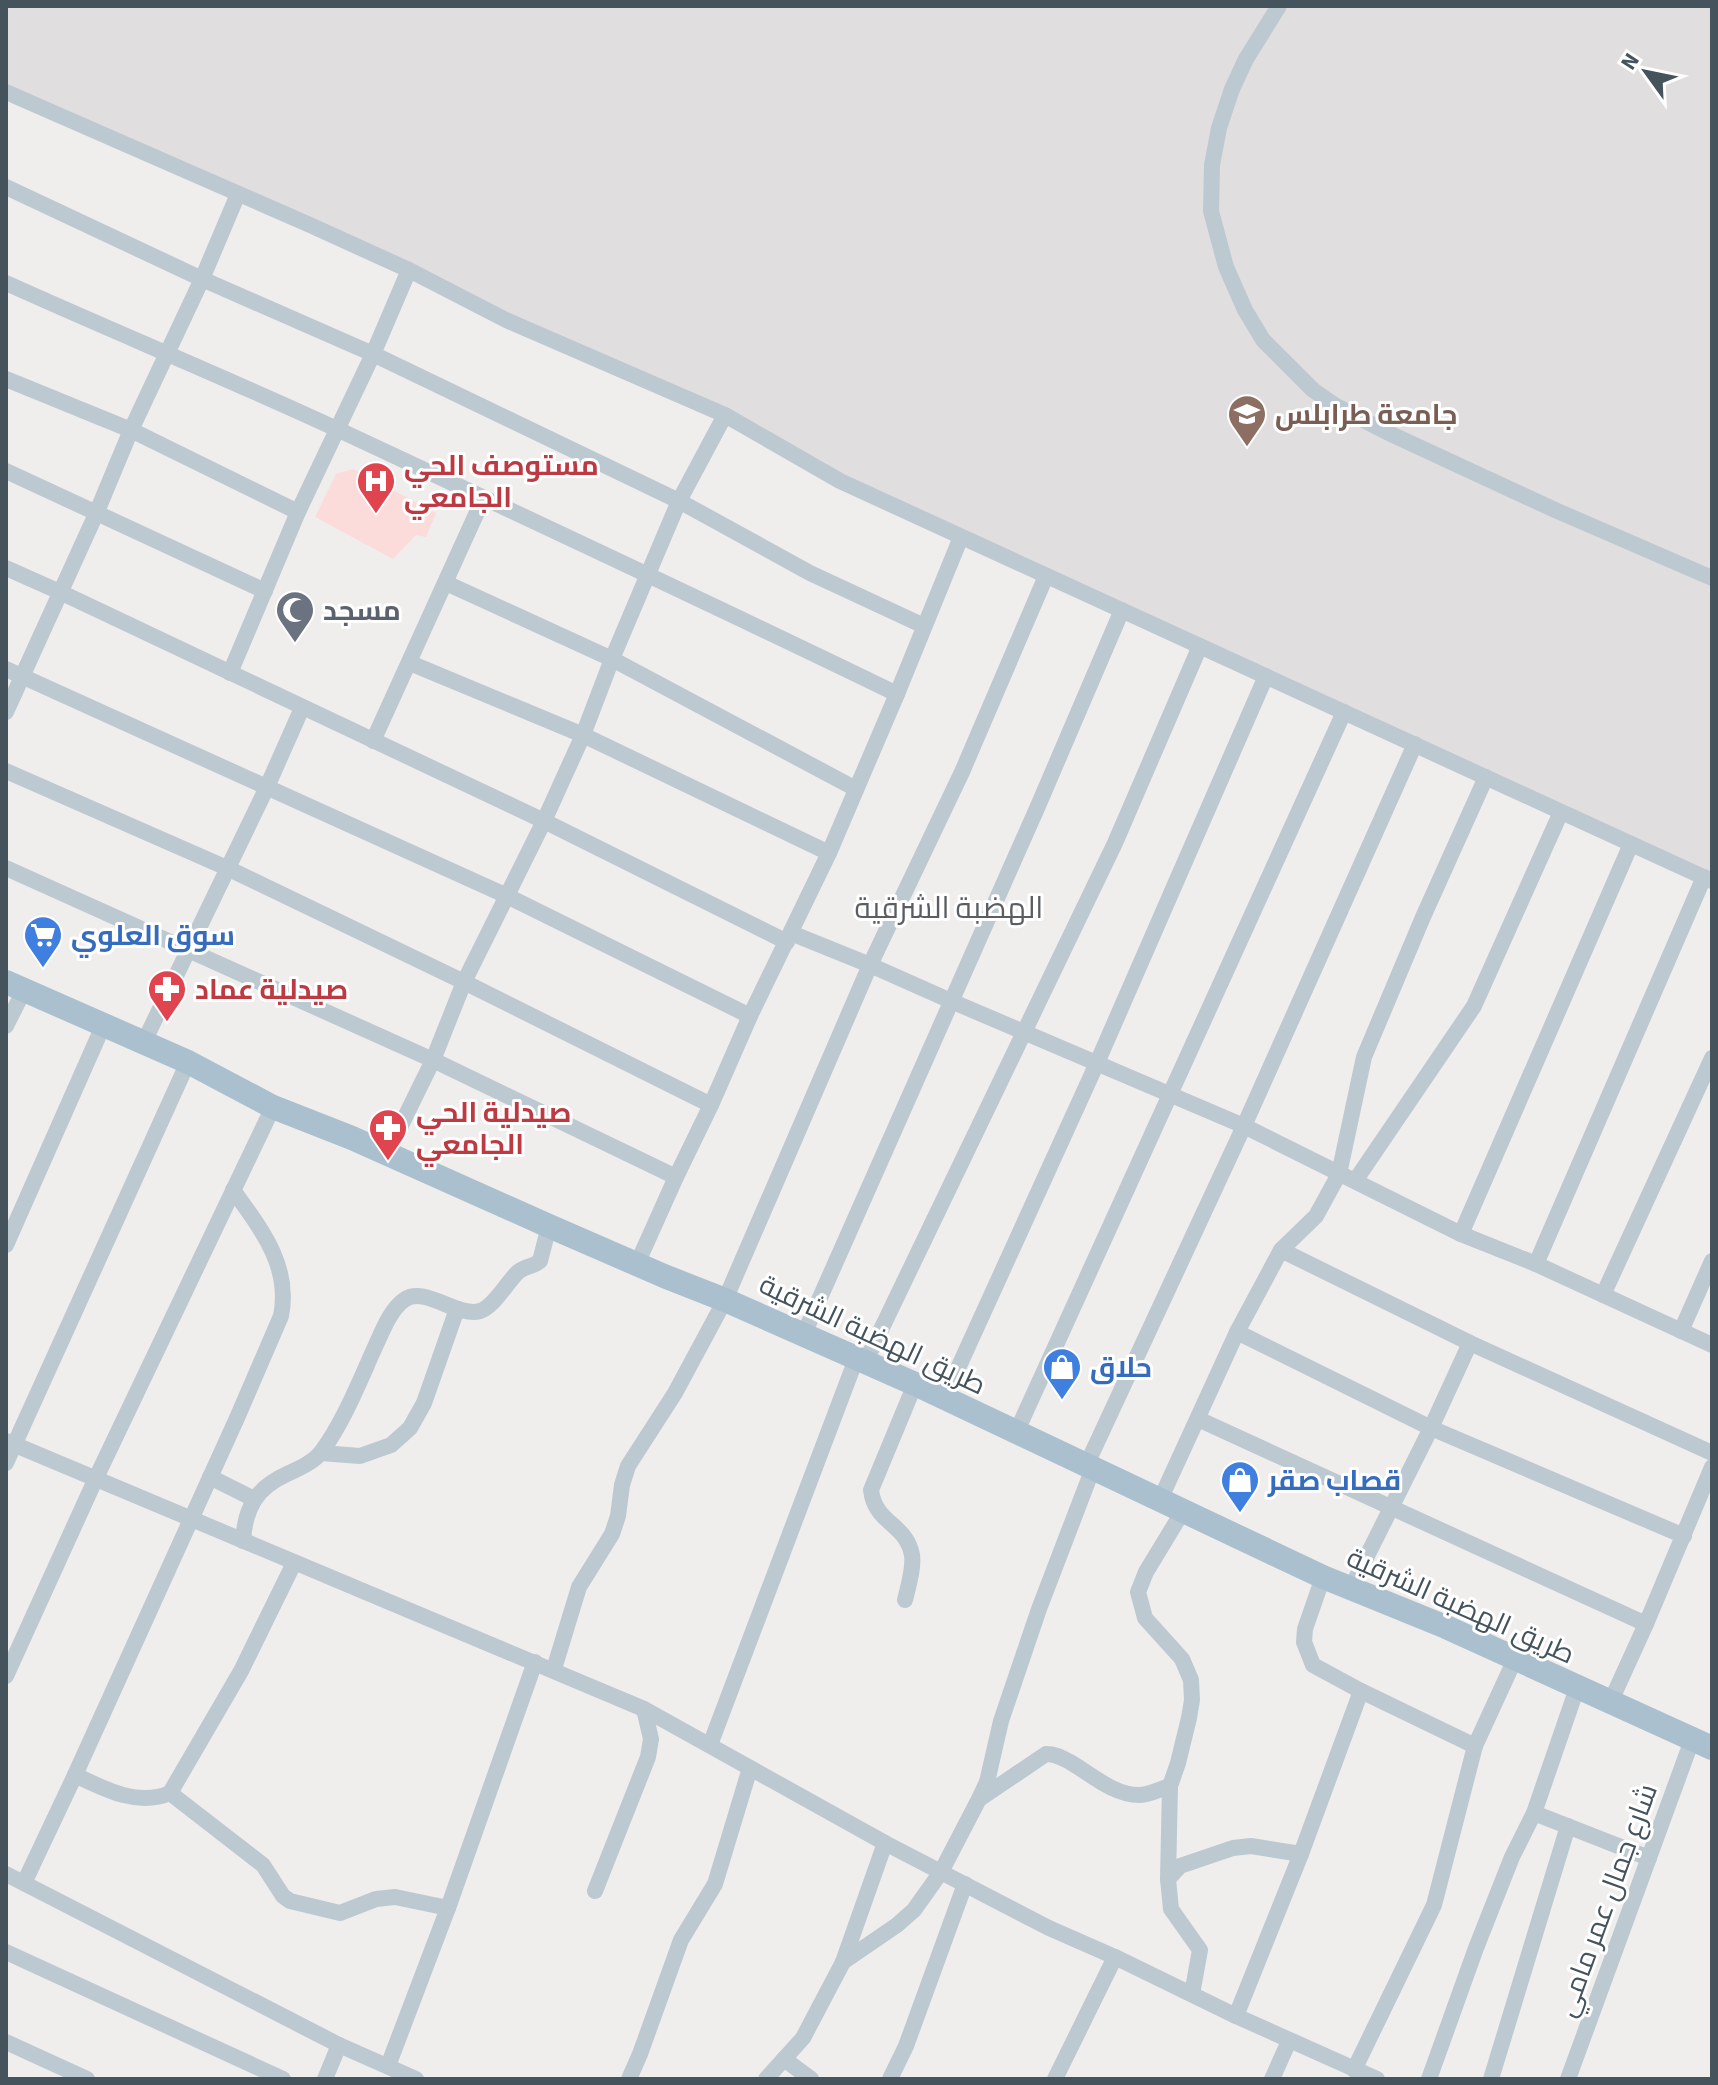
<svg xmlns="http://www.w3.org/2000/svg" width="1718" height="2085" font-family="'Source Sans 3',Cairo,sans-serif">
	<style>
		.education { fill: #e1dedf }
		.medical { fill: #fcdbdb }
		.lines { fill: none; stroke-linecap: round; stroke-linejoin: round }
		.minor { stroke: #bdc9d1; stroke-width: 16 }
		.primary { stroke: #abc0cf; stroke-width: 24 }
		.labels { text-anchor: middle; stroke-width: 6; stroke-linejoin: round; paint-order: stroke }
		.education-label { font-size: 28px; font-weight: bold; fill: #785e54; stroke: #fff; text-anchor: start }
		.health-label { font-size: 28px; font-weight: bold; fill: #be3a42; stroke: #fff; text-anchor: start }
		.worship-label { font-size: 28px; font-weight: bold; fill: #5b616d; stroke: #fff; text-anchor: start }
		.shop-label { font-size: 28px; font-weight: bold; fill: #366cbe; stroke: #fff; text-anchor: start }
		.street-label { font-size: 28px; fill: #44535c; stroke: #fff }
		.neighbourhood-label { font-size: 30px; fill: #5a5e63; stroke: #fff }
	</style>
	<rect width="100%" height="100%" fill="#f0eded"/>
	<path class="education" d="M 6,6 L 1712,6 L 1712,881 L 841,481 L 725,415 L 6,92 Z"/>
	<path class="medical" d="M 353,469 L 436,513 L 426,537 L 416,535 L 393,559 L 315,517 L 336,474 Z"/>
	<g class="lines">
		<g class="minor">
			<path d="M 1279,6 L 1246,59 L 1232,89 L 1219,128 L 1212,165 L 1211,211 L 1226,267 L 1245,310 L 1263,340 L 1313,390 L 1336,406 L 1393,435 L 1555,510 L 1712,578"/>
			<path d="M 6,92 L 310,225 L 409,270 L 506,320 L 725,415 L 840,481 L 1712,881"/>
			<path d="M 6,187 L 202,279 L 373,354 L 679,501 L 810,573 L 924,626"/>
			<path d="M 6,283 C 117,333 229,379 339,430 C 525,517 712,604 897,694"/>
			<path d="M 6,379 L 131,430 L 298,512"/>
			<path d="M 6,471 L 265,591"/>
			<path d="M 6,568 L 60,592 L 544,821 L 787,942"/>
			<path d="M 446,583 L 612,659 L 856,789"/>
			<path d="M 410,663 L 583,735 L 829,853"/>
			<path d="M 6,669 L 507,896 L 750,1016"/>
			<path d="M 230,673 L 298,512 L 373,354 L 409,270"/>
			<path d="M 6,712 L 96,514 L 131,430 L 202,279 L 238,194"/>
			<path d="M 373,741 L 483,499"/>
			<path d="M 6,771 L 227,868 L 464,982 L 711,1105"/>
			<path d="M 6,868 L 433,1060 L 676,1177"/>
			<path d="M 791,933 L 870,965 L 951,1001 L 1244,1126 L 1461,1234 L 1536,1264 L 1712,1345"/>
			<path d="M 6,1026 L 24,990"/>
			<path d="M 143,1044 L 267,787 L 302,708"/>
			<path d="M 387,1154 L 433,1060 L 464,982 L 544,821 L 583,735 L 612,659 L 679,501 L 725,415"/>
			<path d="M 1355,1181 L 1474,1006 L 1561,812"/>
			<path d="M 1461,1234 L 1631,844"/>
			<path d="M 6,1245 L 103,1026"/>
			<path d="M 1281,1250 L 1316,1216 L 1339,1174 L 1364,1057 L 1423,917 L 1486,777"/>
			<path d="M 637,1264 L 676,1177 L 711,1105 L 750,1016 L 829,853 L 897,694 L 961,537"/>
			<path d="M 1536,1264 L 1704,877"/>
			<path d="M 1603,1295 L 1712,1058"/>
			<path d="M 1681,1331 L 1712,1261"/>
			<path d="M 1237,1332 L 1431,1428 L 1684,1536"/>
			<path d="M 803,1336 L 1038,806 L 1122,610"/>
			<path d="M 865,1363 L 1115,843 L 1200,646"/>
			<path d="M 944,1399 L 1097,1063 L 1266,676"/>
			<path d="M 1198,1419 L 1646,1624"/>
			<path d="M 1016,1433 L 1344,712"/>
			<path d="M 6,1441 L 644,1709 L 885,1843 L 1049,1928 L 1115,1957 L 1236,2016 L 1377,2079"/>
			<path d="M 321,1453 L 360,1456 L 391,1445 L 410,1428 L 424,1403 L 457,1309"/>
			<path d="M 6,1463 L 188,1062"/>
			<path d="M 1086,1466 L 1244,1126 L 1415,744"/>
			<path d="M 210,1477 L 254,1499"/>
			<path d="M 1160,1500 L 1237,1332 L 1281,1250 L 1470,1343 L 1712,1453"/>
			<path d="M 243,1541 C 245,1508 256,1488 287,1474 C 300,1468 314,1462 322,1451 C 344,1421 360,1380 375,1347 C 382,1332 390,1310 404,1300 C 425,1285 457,1318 480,1311 C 494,1307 507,1282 518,1272 C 525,1266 533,1267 540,1261 L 549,1226"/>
			<path d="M 1323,1577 L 1305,1629 L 1304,1642 L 1313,1665 L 1361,1691 L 1475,1746"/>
			<path d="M 1351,1588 L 1431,1428 L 1470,1343"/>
			<path d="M 905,1600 C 908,1587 914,1568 912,1555 C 906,1523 875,1524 871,1490 L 915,1384"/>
			<path d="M 554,1669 L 579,1587 L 612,1534 L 618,1516 L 622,1485 L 628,1466 L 675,1393 L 725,1300 L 870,965 L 962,772 L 1046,576"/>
			<path d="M 6,1676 L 96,1478 L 273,1107"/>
			<path d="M 1610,1703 L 1646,1624 L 1712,1467"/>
			<path d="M 710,1745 L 856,1359"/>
			<path d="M 75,1775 C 104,1789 138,1807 170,1793 L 241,1671 L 294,1563"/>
			<path d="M 170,1793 L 263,1865 L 283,1896 L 290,1901 L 340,1913 L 376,1899 L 395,1897 L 448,1908"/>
			<path d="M 981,1798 L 1046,1754 C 1056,1754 1062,1758 1070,1762 C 1091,1774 1113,1795 1139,1795 C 1149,1795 1160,1789 1170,1786"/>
			<path d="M 1534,1813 L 1649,1858"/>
			<path d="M 6,1874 L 339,2045 L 416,2079"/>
			<path d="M 1168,1879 L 1170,1786 L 1178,1763 L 1189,1718 L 1192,1700 L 1191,1680 L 1182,1659 L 1145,1618 L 1138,1592 L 1146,1572 L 1183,1511"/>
			<path d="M 24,1883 L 75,1775 L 237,1418 L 281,1316 C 291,1266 261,1229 233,1190"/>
			<path d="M 595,1891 L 648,1757 L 651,1739 L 644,1709"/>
			<path d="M 6,1952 L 283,2079"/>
			<path d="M 843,1962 L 897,1925 L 914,1910 L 941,1872 L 979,1799 L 987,1782 L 1001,1721 L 1039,1609 L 1093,1468"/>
			<path d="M 1192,1994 L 1200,1950 L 1171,1909 L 1168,1879 L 1180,1866 L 1233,1848 L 1251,1846 L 1301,1854"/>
			<path d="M 1236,2016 L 1301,1854 L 1361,1691"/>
			<path d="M 6,2042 L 87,2079"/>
			<path d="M 784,2059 L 811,2079"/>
			<path d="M 388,2066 L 448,1908 L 535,1662"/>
			<path d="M 1354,2070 L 1434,1905 L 1475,1746 L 1515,1659"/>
			<path d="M 325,2079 L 339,2045"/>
			<path d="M 629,2079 L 640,2054 L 681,1940 L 715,1884 L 750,1768"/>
			<path d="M 766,2079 L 803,2038 L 843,1962 L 885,1843"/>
			<path d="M 890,2079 L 906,2046 L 965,1884"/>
			<path d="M 1055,2079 L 1115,1957"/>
			<path d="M 1272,2079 L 1289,2041"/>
			<path d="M 1429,2079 L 1476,1948 L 1512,1857 L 1534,1813 L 1577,1688"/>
			<path d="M 1491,2079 L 1568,1826"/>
			<path d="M 1568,2079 L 1692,1740"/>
		</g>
		<path class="primary" d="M 6,982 L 188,1062 L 273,1107 L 352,1138 L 549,1226 L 664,1276 L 725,1300 L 915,1384 L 1323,1577 L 1446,1627 L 1712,1748"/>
	</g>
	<defs>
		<symbol id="university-pin" viewBox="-11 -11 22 30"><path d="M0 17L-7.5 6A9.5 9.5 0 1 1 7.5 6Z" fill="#8d6e63" stroke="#fff"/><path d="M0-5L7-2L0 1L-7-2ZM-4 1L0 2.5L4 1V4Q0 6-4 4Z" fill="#fff"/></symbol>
		<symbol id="hospital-pin" viewBox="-11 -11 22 30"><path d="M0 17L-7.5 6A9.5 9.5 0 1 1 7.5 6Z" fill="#e0444e" stroke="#fff"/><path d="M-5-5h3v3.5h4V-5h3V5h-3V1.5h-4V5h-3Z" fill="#fff"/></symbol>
		<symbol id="mosque-pin" viewBox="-11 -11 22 30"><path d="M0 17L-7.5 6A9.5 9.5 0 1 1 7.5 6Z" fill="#6b7280" stroke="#fff"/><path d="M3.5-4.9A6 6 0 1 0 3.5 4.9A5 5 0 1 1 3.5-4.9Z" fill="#fff"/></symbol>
		<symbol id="supermarket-pin" viewBox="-11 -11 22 30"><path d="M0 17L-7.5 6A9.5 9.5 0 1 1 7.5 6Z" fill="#3f7fe0" stroke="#fff"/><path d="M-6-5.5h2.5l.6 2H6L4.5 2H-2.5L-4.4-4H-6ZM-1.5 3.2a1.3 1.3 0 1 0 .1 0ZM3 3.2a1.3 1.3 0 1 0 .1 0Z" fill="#fff"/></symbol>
		<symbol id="pharmacy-pin" viewBox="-11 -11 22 30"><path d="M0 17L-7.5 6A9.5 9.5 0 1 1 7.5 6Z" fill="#e0444e" stroke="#fff"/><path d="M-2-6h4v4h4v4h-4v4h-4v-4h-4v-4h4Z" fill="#fff"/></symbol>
		<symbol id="shop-pin" viewBox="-11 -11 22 30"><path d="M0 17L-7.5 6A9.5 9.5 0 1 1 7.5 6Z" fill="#3f7fe0" stroke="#fff"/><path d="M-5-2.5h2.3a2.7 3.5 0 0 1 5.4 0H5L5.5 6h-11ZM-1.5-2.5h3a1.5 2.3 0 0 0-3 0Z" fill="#fff"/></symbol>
	</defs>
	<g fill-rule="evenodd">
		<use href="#university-pin" x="1225" y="392" width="44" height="60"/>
		<use href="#hospital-pin" x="354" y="459" width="44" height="60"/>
		<use href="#mosque-pin" x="273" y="588" width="44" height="60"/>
		<use href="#supermarket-pin" x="21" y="913" width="44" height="60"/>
		<use href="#pharmacy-pin" x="145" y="967" width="44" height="60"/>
		<use href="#pharmacy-pin" x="366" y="1106" width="44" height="60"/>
		<use href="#shop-pin" x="1040" y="1345" width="44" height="60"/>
		<use href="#shop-pin" x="1218" y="1458" width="44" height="60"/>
	</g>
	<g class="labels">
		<g class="education-label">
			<text x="1275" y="424">جامعة طرابلس</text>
		</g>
		<g class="health-label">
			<text x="404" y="475">مستوصف الحي<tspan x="404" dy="32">الجامعي</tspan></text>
			<text x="195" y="999">صيدلية عماد</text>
			<text x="416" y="1122">صيدلية الحي<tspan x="416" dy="32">الجامعي</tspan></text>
		</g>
		<g class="worship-label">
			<text x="323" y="620">مسجد</text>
		</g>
		<g class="shop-label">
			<text x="71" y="945">سوق العلوي</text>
			<text x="1090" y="1377">حلاق</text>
			<text x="1268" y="1490">قصاب صقر</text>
		</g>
		<g class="street-label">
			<text transform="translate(873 1334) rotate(25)" y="10">طريق الهضبة الشرقية</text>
			<text transform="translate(1461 1605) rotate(24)" y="10">طريق الهضبة الشرقية</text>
			<text transform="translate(1606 1900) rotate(-70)" y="10">شارع جمال عمر مامي</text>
		</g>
		<g class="neighbourhood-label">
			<text x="949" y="918">الهضبة الشرقية</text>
		</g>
	</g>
	<rect width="1718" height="2085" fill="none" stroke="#44535c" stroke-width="16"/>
	<g transform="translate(1646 72) rotate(303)" stroke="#ffffff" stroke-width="6" paint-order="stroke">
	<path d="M0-6L14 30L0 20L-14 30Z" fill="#44535c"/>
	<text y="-12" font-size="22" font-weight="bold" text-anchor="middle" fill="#44535c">N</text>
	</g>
</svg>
